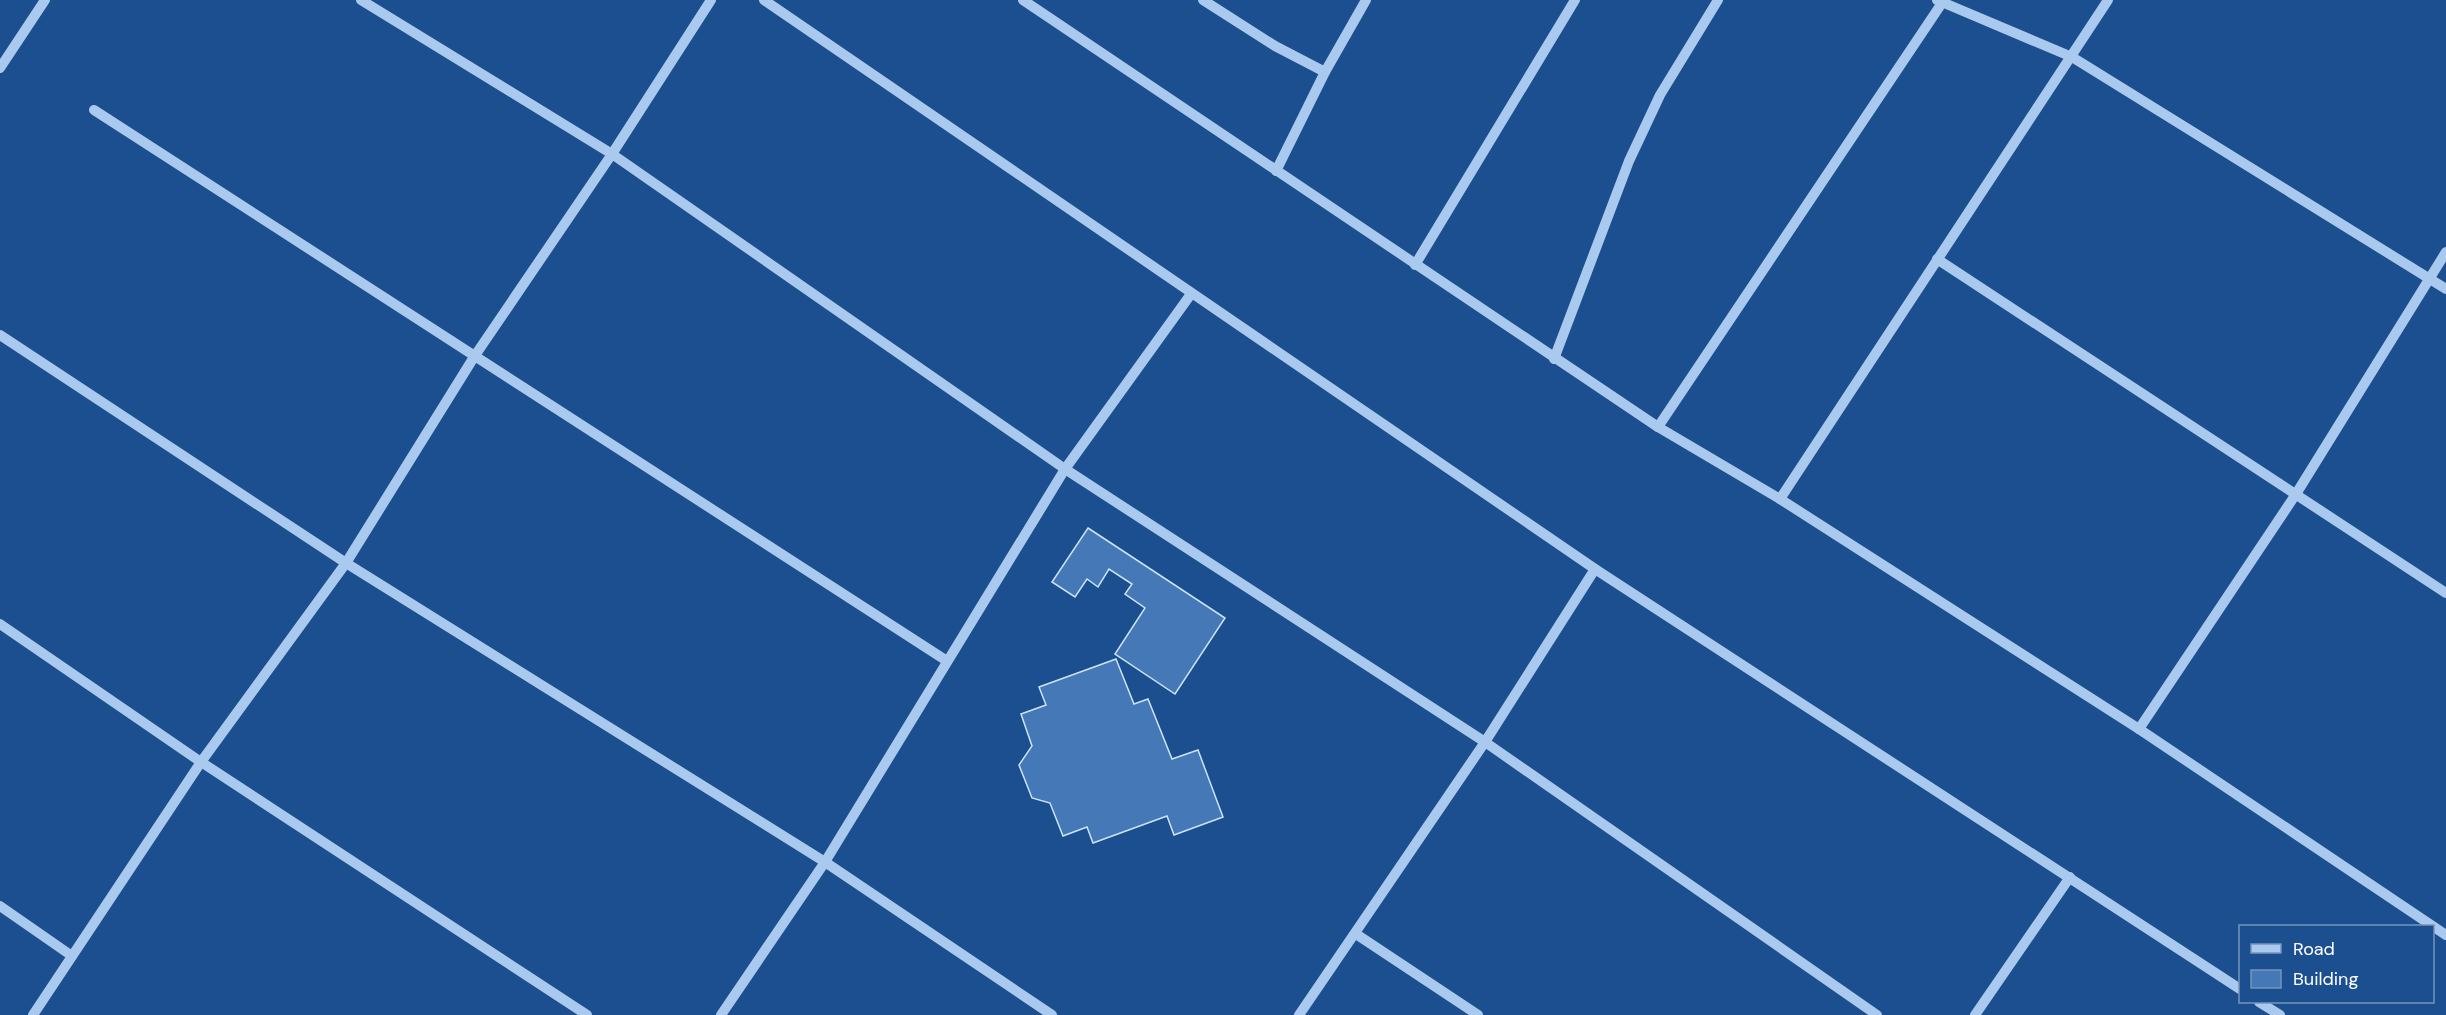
<svg xmlns="http://www.w3.org/2000/svg" width="2446" height="1015" font-family="'DM Sans',sans-serif">
	<style>
		.building { fill: #4478b7; stroke: #cfe3fa; stroke-width: 1.5 }
		.lines { fill: none; stroke-linecap: round; stroke-linejoin: round }
		.minor { stroke: #a9c9ee; stroke-width: 10 }
	</style>
	<rect width="100%" height="100%" fill="#1b4f8f"/>
	<g class="building">
		<path d="M 1088,528 L 1225,618 L 1175,694 L 1115,654 L 1145,608 L 1125,594 L 1132,584 L 1109,569 L 1098,587 L 1087,579 L 1075,597 L 1052,582 Z"/>
		<path d="M 1116,659 L 1134,704 L 1148,699 L 1172,759 L 1198,750 L 1223,817 L 1174,835 L 1167,816 L 1093,843 L 1087,827 L 1063,836 L 1050,803 L 1032,798 L 1019,765 L 1032,746 L 1021,714 L 1046,705 L 1039,687 Z"/>
	</g>
	<g class="lines">
		<g class="minor">
			<path d="M 361,0 L 612,154 L 1065,469 L 1485,742 L 1877,1015"/>
			<path d="M 764,0 L 1595,569 L 2240,989"/>
			<path d="M 1023,0 L 1658,427 L 1780,499 L 2139,729 L 2446,935"/>
			<path d="M 1203,0 L 1275,46 L 1325,72"/>
			<path d="M 1937,0 L 2072,57 L 2446,289"/>
			<path d="M 0,68 L 45,0"/>
			<path d="M 94,110 L 947,661"/>
			<path d="M 1276,171 L 1325,72 L 1366,0"/>
			<path d="M 1937,259 L 2446,593"/>
			<path d="M 1415,265 L 1575,0"/>
			<path d="M 0,335 L 346,563 L 825,862 L 1052,1015"/>
			<path d="M 1554,359 L 1629,161 L 1660,95 L 1718,0"/>
			<path d="M 1658,427 L 1944,0"/>
			<path d="M 1780,499 L 2108,0"/>
			<path d="M 0,624 L 201,762 L 587,1015"/>
			<path d="M 2139,729 L 2296,494 L 2446,252"/>
			<path d="M 0,906 L 72,956"/>
			<path d="M 1356,934 L 1478,1015"/>
			<path d="M 2259,1002 L 2280,1015"/>
			<path d="M 33,1015 L 201,762 L 346,563 L 474,357 L 612,154 L 711,0"/>
			<path d="M 721,1015 L 825,862 L 1065,469 L 1191,294"/>
			<path d="M 1299,1015 L 1485,742 L 1595,569"/>
			<path d="M 1975,1015 L 2070,877"/>
		</g>
	</g>
	<rect x="2239" y="925" width="195" height="78" fill="#1b4f8f" stroke="#7695bc" stroke-width="1.5"/>
	<rect x="2251" y="944" width="30" height="9" fill="#a9c9ee" stroke="#7695bc" stroke-width="1.5"/>
	<text x="2293" y="955" font-size="18" fill="#ffffff">Road</text>
	<rect x="2251" y="970" width="30" height="18" fill="#4478b7" stroke="#7695bc" stroke-width="1.5"/>
	<text x="2293" y="985" font-size="18" fill="#ffffff">Building</text>
</svg>
